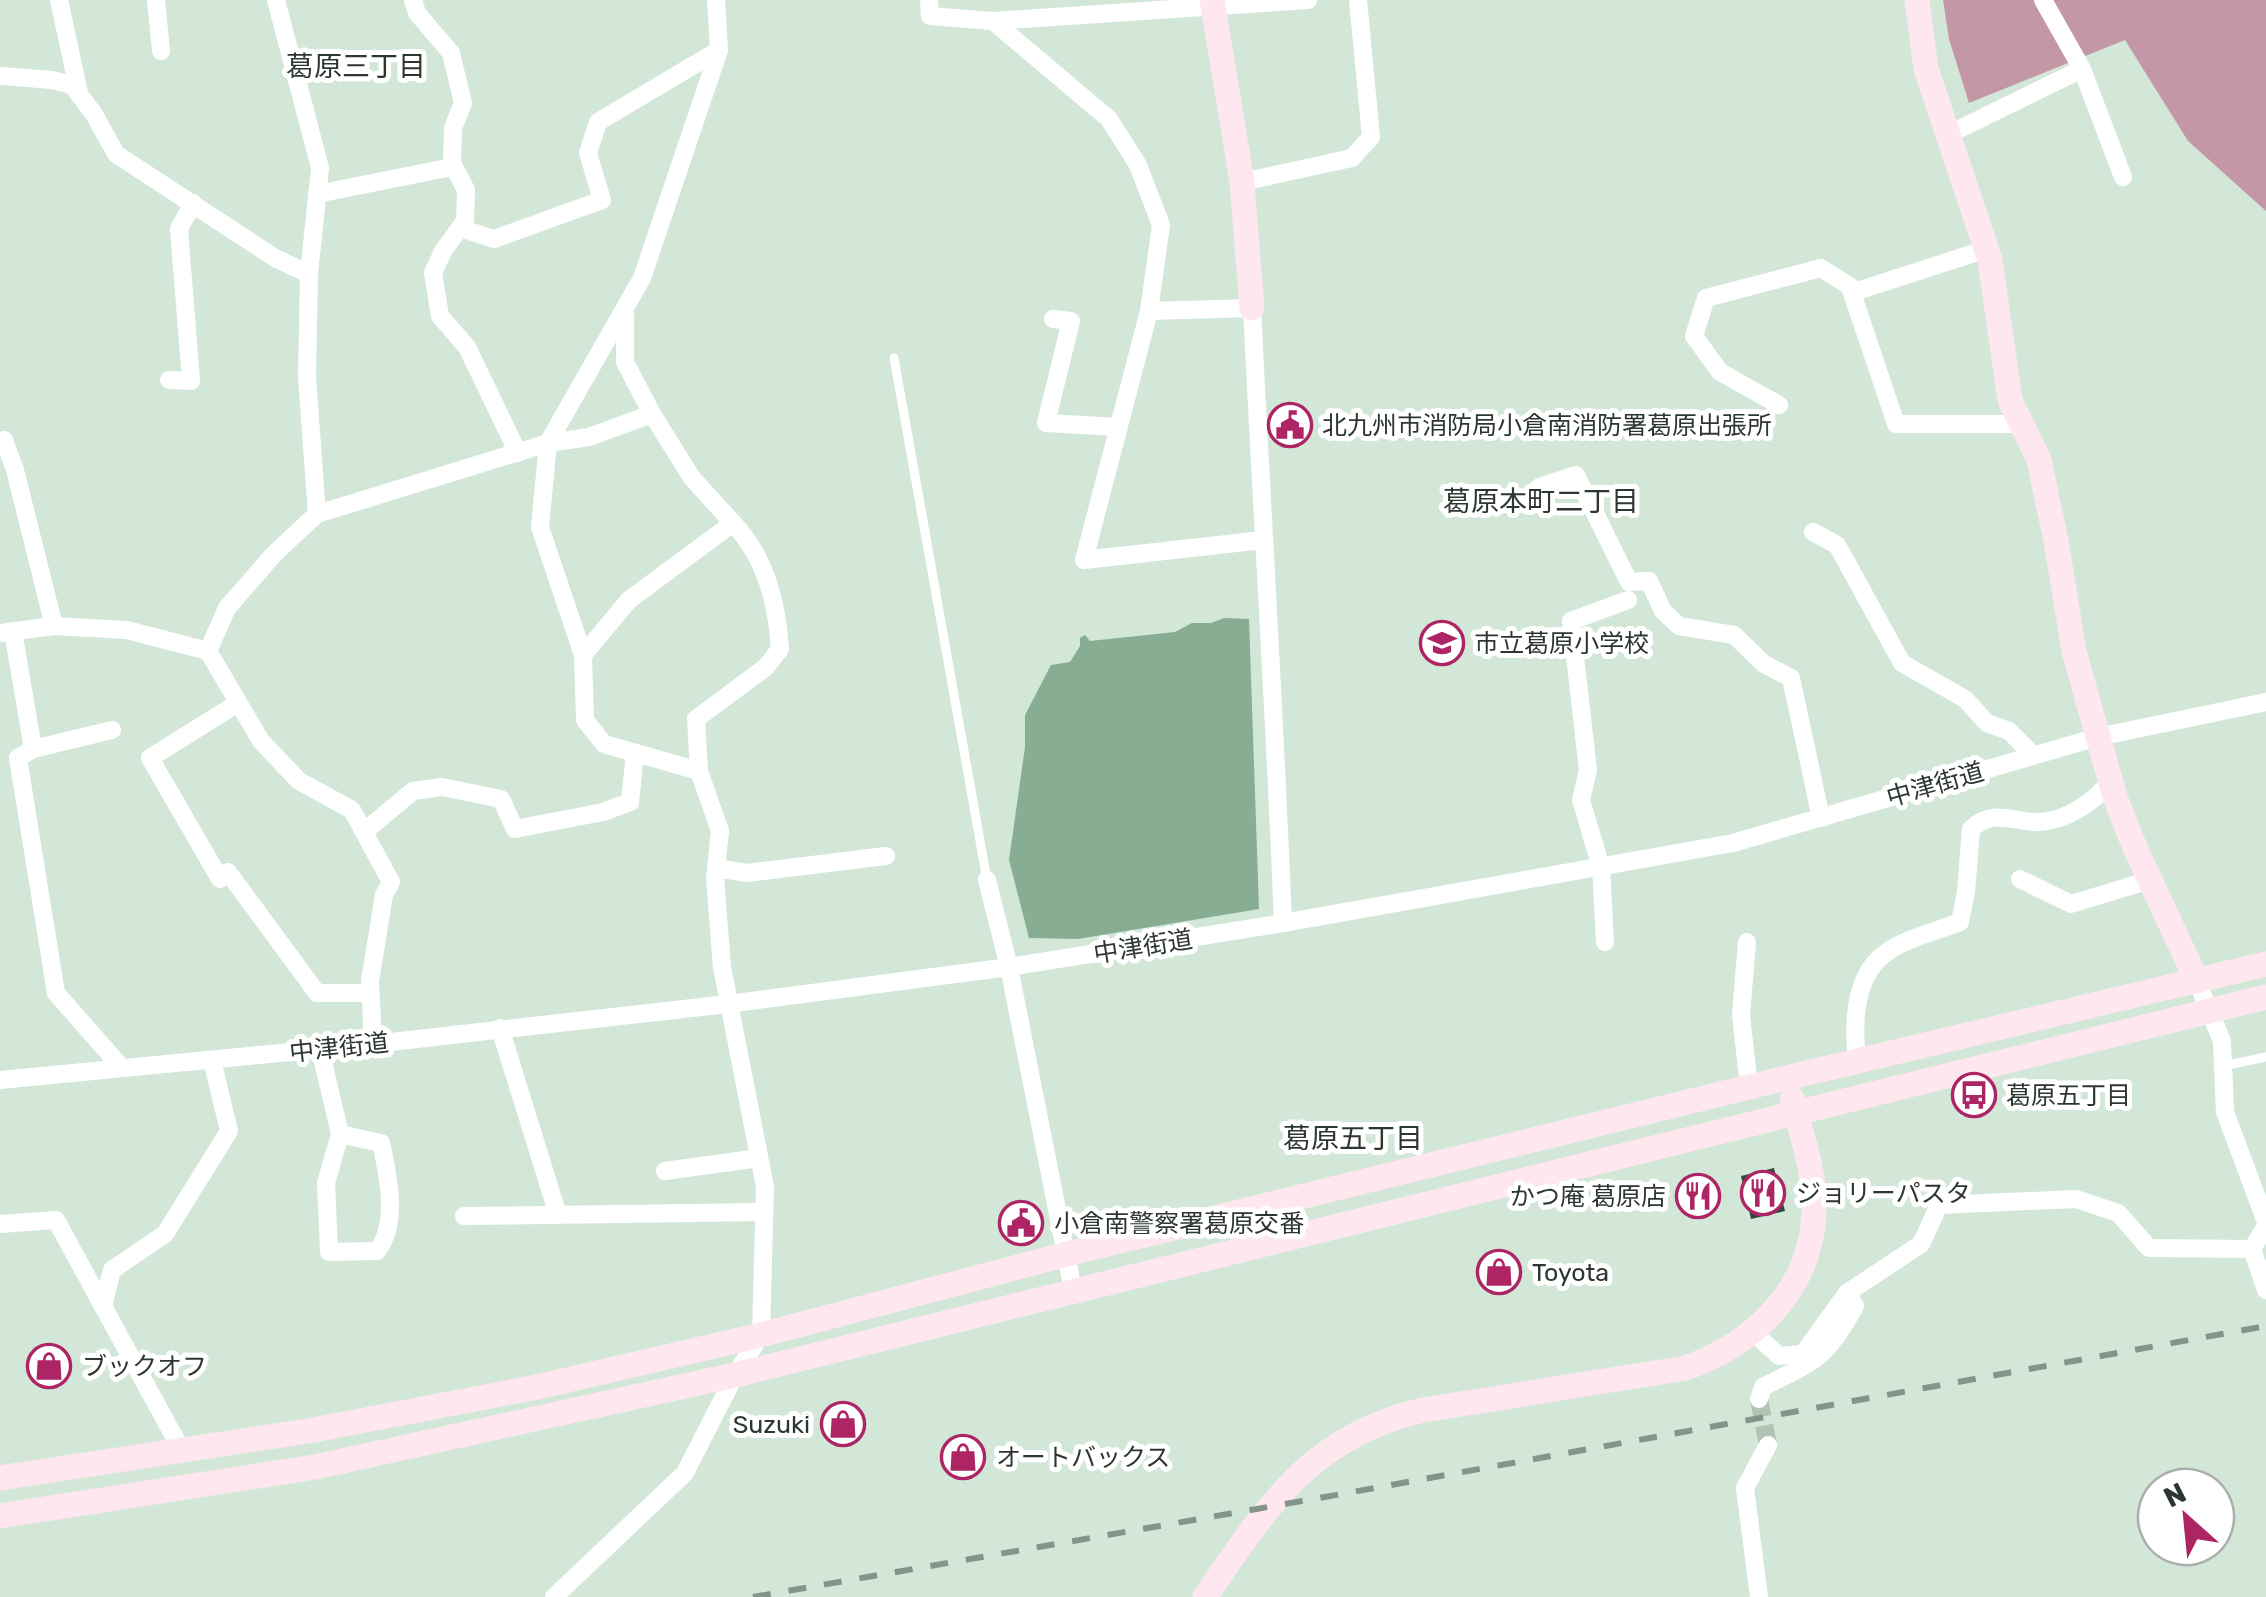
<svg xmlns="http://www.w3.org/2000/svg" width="2266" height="1597" font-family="Rubik,'Noto Sans JP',sans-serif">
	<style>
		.forest { fill: #c397a6 }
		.water { fill: #87ad93 }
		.building { fill: #34463a }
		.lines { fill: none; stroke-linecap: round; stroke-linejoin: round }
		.street-tunnel { stroke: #b1c4b6; stroke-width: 18; stroke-dasharray: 18 9; stroke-linecap: butt }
		.lane { stroke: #fff; stroke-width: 9 }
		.street { stroke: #fff; stroke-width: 18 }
		.secondary { stroke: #fee7ef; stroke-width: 25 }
		.rail { stroke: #85948a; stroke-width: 6; stroke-dasharray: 18 18; stroke-linecap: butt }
		.labels { text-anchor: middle; stroke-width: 10; stroke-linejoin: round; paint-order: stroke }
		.poi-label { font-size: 25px; fill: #2e3630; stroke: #fff; text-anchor: start }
		.street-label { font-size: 25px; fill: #2e3630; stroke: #fff }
		.neighbourhood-label { font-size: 28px; fill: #2e3630; stroke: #fff }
	</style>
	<rect width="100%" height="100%" fill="#d2e7d8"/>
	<path class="forest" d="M 1943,0 L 2266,0 L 2266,211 L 2188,141 L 2125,40 L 1969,103 L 1949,39 Z"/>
	<path class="water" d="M 1224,618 L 1249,619 L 1259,909 L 1078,939 L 1029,938 L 1009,860 L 1025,747 L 1025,715 L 1051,665 L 1070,662 L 1080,646 L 1080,638 L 1085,635 L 1090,641 L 1175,632 L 1192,623 L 1211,623 Z"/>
	<path class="building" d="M 1774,1168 L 1785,1211 L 1751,1219 L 1741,1176 Z"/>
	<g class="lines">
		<path class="street-tunnel" d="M 1759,1399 L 1768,1445"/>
		<g class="lane">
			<path d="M 894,358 L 987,880"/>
			<path d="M 2223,1066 L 2266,1057"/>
		</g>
		<g class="street">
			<path d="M 59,0 L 79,93"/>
			<path d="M 156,0 L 161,51"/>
			<path d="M 276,0 L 320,168 L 309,274 L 307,377 L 317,514"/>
			<path d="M 413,0 L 417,13 L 451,53 L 463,103 L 453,128 L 452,163 L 466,190 L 465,221 L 443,251 L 433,273 L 440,316 L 467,347 L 518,453"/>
			<path d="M 929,0 L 930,16 L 993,21 L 1308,0"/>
			<path d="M 2043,0 L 2082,69 L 2123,177"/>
			<path d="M 993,21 L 1109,119 L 1138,165 L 1161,225 L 1149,311 L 1084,560 L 1263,540"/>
			<path d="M 2,76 L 52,80 L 72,85 L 94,114 L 116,154 L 275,258 L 309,274"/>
			<path d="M 1949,134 L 2082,69"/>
			<path d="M 1242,182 L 1352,158 L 1371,137 L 1358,0"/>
			<path d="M 317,194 L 447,168"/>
			<path d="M 460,228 L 494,239 L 602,200 L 588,153 L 598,122 L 719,50"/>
			<path d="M 1850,287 L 1896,424 L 2021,424"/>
			<path d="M 1149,311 L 1252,308 C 1262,513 1275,718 1283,923"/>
			<path d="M 625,315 L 625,362 L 652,414"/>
			<path d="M 1053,319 L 1071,321 L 1046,423 L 1119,427"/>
			<path d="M 169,380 L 191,381 L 179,229 L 193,203"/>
			<path d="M 1779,405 L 1720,372 L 1694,336 L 1706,298 L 1821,268 L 1857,291 L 1987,249"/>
			<path d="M 0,441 L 4,440 L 15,470 L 54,626"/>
			<path d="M 1539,487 L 1576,475 L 1629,582 L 1649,581 L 1663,611 L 1679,626 L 1734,635 L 1764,664 L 1791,678 L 1821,818"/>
			<path d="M 1813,532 L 1837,545 L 1902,663 L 1965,699 L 1987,723 L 2009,731 L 2033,755"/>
			<path d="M 13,631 L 33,749 L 18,758 L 56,993 L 122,1068"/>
			<path d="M 0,633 L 54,626 L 127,630 L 208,651 L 261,741 L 299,781 L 352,810 L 391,882 L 384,895 L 370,981 L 373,1044"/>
			<path d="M 208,651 L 227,608 L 274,554 L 317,514 L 548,443 L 589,437 L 652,414 L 692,478 L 733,523 L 629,600 L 583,655"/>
			<path d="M 238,703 L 150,758 L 220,879 L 228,872 L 317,993 L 370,993"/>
			<path d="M 33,749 L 112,730"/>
			<path d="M 699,771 L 696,719 L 766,667 L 780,649 C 777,603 766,558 733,523"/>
			<path d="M 366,830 L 413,791 L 442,787 L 501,799 L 515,829 L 603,812 L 630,802 L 635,753"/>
			<path d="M 716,868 L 747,873 L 886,856"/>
			<path d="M 2020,879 L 2071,904 L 2150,880"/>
			<path d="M 987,880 L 1009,967 L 1073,1290"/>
			<path d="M 1605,942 L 1601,867 L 1581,800 L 1588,770 L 1571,621 L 1628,600"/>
			<path d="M 1747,942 L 1741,1015 L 1749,1087"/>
			<path d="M 2197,981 L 2222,1041 L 2225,1112 L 2266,1222"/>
			<path d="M 500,1028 L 558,1215"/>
			<path d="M 320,1049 L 340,1134 L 381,1143 C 388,1175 399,1224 377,1251 L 329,1252 L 326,1183 L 340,1134"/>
			<path d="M 1857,1061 C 1853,1025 1853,975 1887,952 C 1907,938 1937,931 1960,922 L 1966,892 L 1971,829 C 1994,808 2011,822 2038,822 C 2065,822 2096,801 2111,780"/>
			<path d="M 0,1080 L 373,1044 L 728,1004 L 1009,967 L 1283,923 L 1733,843 L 2098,737 L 2266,702"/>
			<path d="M 665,1171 L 759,1158"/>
			<path d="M 464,1216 L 764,1212"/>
			<path d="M 0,1224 L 56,1220 L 182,1451"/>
			<path d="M 2266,1226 L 2252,1249 L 2266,1290"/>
			<path d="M 103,1306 L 112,1270 L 165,1234 L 229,1131 L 212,1060"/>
			<path d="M 1754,1333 L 1779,1356 L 1803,1354 L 1847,1293 L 1921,1244 L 1939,1205 L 2076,1199 L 2118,1213 L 2149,1248 L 2252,1249"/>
			<path d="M 1759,1399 L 1763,1387 C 1815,1361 1827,1358 1855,1306 L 1847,1293"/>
			<path d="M 554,1597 L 685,1473 L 735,1375 L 761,1335 L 765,1187 L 722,967 L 715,878 L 720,831 L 699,771 L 604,744 L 585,720 L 583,655 L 540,527 L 548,443 L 642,278 L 719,50 L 716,0"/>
			<path d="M 1759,1597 L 1745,1488 L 1768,1445"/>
		</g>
		<g class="secondary">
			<path d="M 1212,0 L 1242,182 L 1252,308"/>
			<path d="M 1917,0 L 1926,69 L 1990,260 L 2010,400 L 2039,460 L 2056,541 L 2074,651 L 2098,737 L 2116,800 L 2136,850 L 2197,981"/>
			<path d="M 0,1478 L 308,1431 L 537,1387 L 761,1335 L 1067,1254 L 1786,1078 L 2266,964"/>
			<path d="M 0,1516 L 315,1467 L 735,1375 L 2266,997"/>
			<path d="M 1205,1597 C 1267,1507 1310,1436 1423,1410 L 1686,1368 C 1758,1342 1815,1285 1814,1204 C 1814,1168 1801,1133 1792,1099"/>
		</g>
		<path class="rail" d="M 753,1597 L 1325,1497 L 2266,1326"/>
	</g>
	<defs>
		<symbol id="civic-ring" viewBox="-11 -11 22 22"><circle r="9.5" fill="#fff" stroke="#ae2566" stroke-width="1.5"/><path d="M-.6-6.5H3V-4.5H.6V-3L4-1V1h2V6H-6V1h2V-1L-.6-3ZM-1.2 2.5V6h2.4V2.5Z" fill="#ae2566"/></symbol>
		<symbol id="school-ring" viewBox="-11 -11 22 22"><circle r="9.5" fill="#fff" stroke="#ae2566" stroke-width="1.5"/><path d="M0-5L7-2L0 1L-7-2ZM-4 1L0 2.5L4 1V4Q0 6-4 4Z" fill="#ae2566"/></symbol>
		<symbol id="bus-ring" viewBox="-11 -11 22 22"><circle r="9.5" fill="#fff" stroke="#ae2566" stroke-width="1.5"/><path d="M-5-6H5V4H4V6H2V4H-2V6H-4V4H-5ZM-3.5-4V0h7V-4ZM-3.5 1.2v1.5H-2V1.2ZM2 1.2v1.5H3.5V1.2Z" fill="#ae2566"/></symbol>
		<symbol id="restaurant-ring" viewBox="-11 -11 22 22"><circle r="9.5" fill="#fff" stroke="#ae2566" stroke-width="1.5"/><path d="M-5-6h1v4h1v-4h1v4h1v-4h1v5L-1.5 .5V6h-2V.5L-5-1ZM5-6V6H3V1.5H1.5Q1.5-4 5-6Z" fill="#ae2566"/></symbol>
		<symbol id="shop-ring" viewBox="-11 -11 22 22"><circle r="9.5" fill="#fff" stroke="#ae2566" stroke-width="1.5"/><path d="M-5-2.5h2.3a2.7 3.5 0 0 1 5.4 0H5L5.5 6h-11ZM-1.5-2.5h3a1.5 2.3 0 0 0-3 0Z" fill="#ae2566"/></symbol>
	</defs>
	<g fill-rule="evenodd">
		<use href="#civic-ring" x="1265" y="400" width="50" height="50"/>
		<use href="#school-ring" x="1417" y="618" width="50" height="50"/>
		<use href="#bus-ring" x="1949" y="1070" width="50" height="50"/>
		<use href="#restaurant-ring" x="1738" y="1168" width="50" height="50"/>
		<use href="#restaurant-ring" x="1673" y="1171" width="50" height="50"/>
		<use href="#civic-ring" x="996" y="1198" width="50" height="50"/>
		<use href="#shop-ring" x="1474" y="1247" width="50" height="50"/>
		<use href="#shop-ring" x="24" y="1341" width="50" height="50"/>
		<use href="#shop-ring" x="818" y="1399" width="50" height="50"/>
		<use href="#shop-ring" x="938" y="1432" width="50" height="50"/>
	</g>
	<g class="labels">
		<g class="poi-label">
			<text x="1322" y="434">北九州市消防局小倉南消防署葛原出張所</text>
			<text x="1474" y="652">市立葛原小学校</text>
			<text x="2006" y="1104">葛原五丁目</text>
			<text x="1796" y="1202">ジョリーパスタ</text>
			<text x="1666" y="1205" text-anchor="end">かつ庵 葛原店</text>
			<text x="1054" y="1232">小倉南警察署葛原交番</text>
			<text x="1532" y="1281">Toyota</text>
			<text x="82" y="1375">ブックオフ</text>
			<text x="810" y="1433" text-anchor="end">Suzuki</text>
			<text x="996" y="1466">オートバックス</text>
		</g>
		<g class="street-label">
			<text transform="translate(1935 784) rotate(-16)" y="9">中津街道</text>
			<text transform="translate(1143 946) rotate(-9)" y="9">中津街道</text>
			<text transform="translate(339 1047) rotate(-6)" y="9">中津街道</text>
		</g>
		<g class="neighbourhood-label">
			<text x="356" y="76">葛原三丁目</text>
			<text x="1541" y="511">葛原本町二丁目</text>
			<text x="1353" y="1148">葛原五丁目</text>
		</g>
	</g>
	<g transform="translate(2186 1517) rotate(333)"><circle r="48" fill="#ffffff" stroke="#abafac" stroke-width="2.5"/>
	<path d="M0-8L18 38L0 25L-18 38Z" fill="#ae2566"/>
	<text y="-15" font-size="28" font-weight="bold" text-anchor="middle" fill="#2e3630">N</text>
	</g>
</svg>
